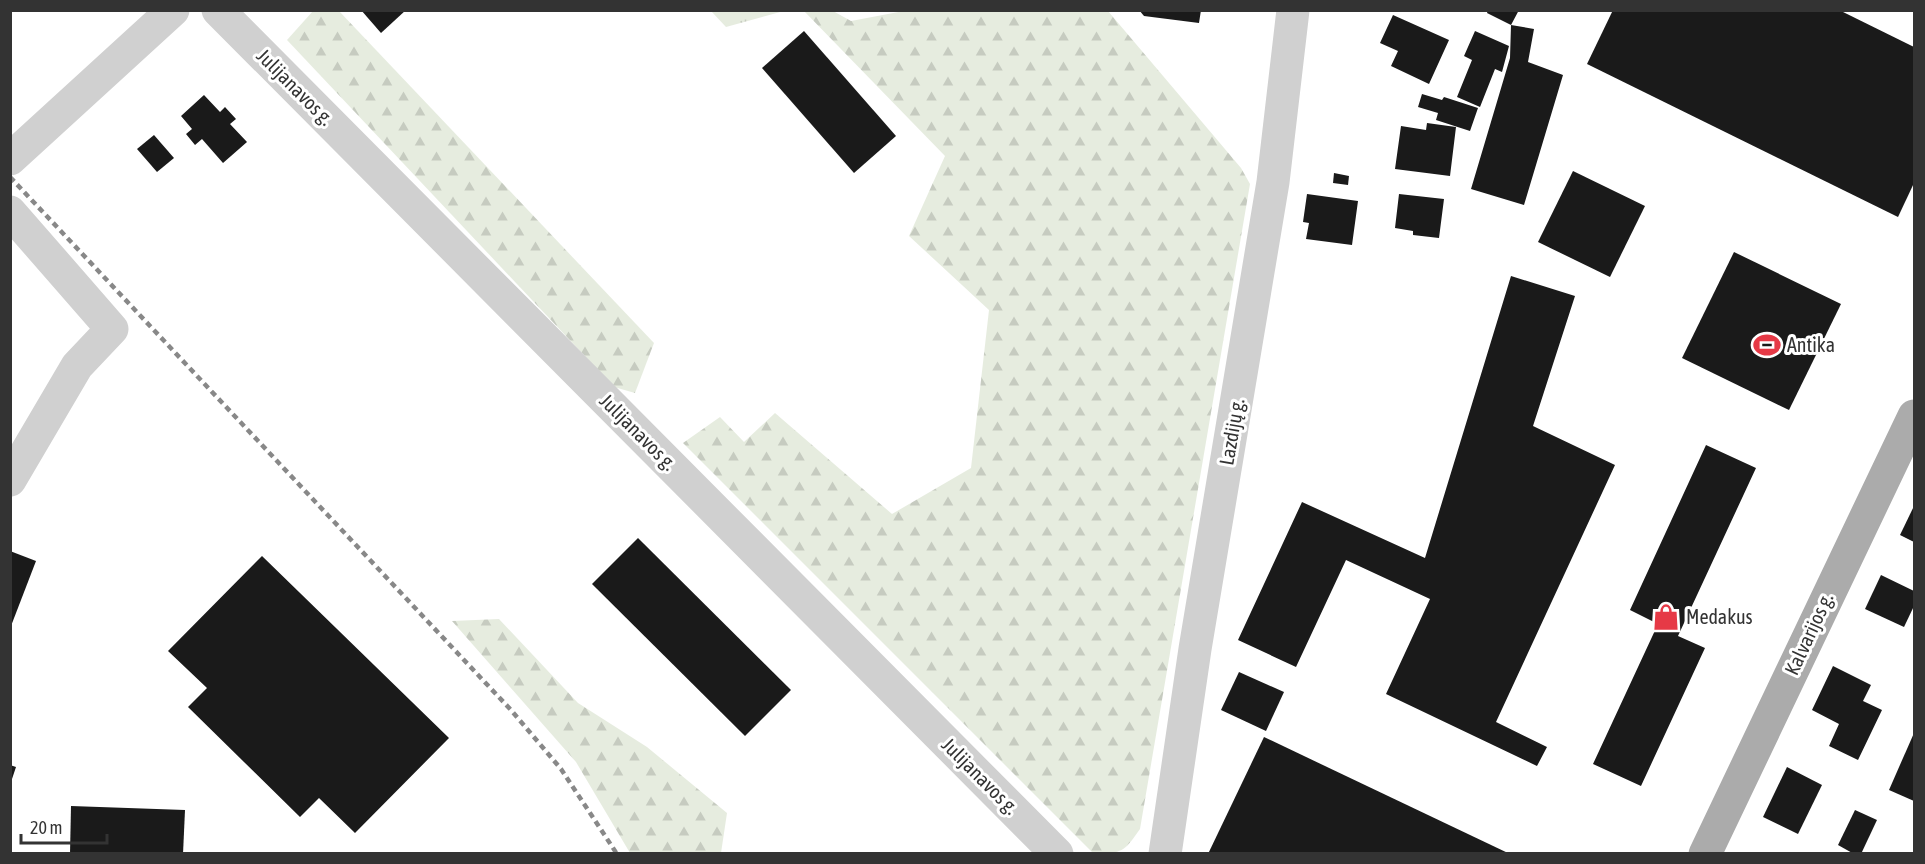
<svg xmlns="http://www.w3.org/2000/svg" width="1925" height="864" font-family="'Asap Condensed',sans-serif">
	<style>
		.grass { fill: url(#grass-tufts) }
		.forest { fill: url(#forest-firs) }
		.building { fill: #1a1a1a }
		.lines { fill: none; stroke-linecap: round; stroke-linejoin: round }
		.minor { stroke: #d0d0d0; stroke-width: 33 }
		.major { stroke: #ababab; stroke-width: 33 }
		.rail { stroke: #888; stroke-width: 4.5; stroke-dasharray: 6 4.5; stroke-linecap: butt }
		.labels { text-anchor: middle; stroke-width: 6; stroke-linejoin: round; paint-order: stroke }
		.street-label { font-size: 20px; fill: #333; stroke: #fff }
		.poi-label { font-size: 20px; fill: #333; stroke: #fff; text-anchor: start }
	</style>
	<defs>
		<pattern id="grass-tufts" width="24" height="20" patternUnits="userSpaceOnUse" patternTransform="scale(1.5)"><rect width="24" height="20" fill="#e6ecdf"/><path d="M3 7l-1-3M5 7V3M7 7l1-3M15 17l-1-3M17 17v-4M19 17l1-3" fill="none" stroke="#c6cbc0"/></pattern>
		<pattern id="forest-firs" width="22" height="20" patternUnits="userSpaceOnUse" patternTransform="scale(1.5)"><rect width="22" height="20" fill="#e6ecdf"/><path d="M5 1l3.5 6h-7zM16 11l3.5 6h-7z" fill="#c6cbc0"/></pattern>
	</defs>
	<rect width="100%" height="100%" fill="#fff"/>
	<path class="grass" d="M 711,11 L 784,11 L 726,27 Z"/>
	<g class="forest">
		<path d="M 909,10 L 1108,11 L 1241,168 L 1250,184 L 1140,829 C 1124,852 1122,854 1093,853 L 683,443 L 720,417 L 744,442 L 775,413 L 892,514 L 971,468 L 989,310 L 909,236 L 945,156 L 804,11 L 833,11 L 851,21 Z"/>
		<path d="M 313,11 L 339,11 L 654,343 L 635,393 L 614,387 L 287,40 Z"/>
		<path d="M 499,619 L 578,703 L 647,747 L 727,813 L 721,853 L 630,853 L 576,762 L 452,621 Z"/>
	</g>
	<g class="building">
		<path d="M 361,10 L 406,10 L 381,33 Z"/>
		<path d="M 1139,10 L 1201,10 L 1199,23 L 1144,16 Z"/>
		<path d="M 1488,10 L 1519,10 L 1511,25 L 1487,13 Z"/>
		<path d="M 1613,10 L 1839,10 L 1914,47 L 1914,183 L 1898,217 L 1587,64 Z"/>
		<path d="M 1393,15 L 1449,40 L 1429,84 L 1391,66 L 1398,51 L 1380,43 Z"/>
		<path d="M 1511,25 L 1534,29 L 1528,62 L 1563,75 L 1524,205 L 1471,189 L 1510,58 Z"/>
		<path d="M 804,31 L 896,136 L 854,173 L 762,68 Z"/>
		<path d="M 1475,31 L 1509,46 L 1502,72 L 1495,69 L 1480,107 L 1457,97 L 1472,60 L 1464,56 Z"/>
		<path d="M 1422,94 L 1442,100 L 1444,97 L 1478,108 L 1470,131 L 1436,120 L 1438,113 L 1418,107 Z"/>
		<path d="M 204,95 L 220,112 L 225,107 L 236,119 L 230,124 L 247,142 L 223,163 L 202,139 L 195,145 L 186,134 L 192,129 L 181,116 Z"/>
		<path d="M 1427,123 L 1456,127 L 1450,176 L 1395,169 L 1401,126 L 1426,130 Z"/>
		<path d="M 154,135 L 174,158 L 157,172 L 137,149 Z"/>
		<path d="M 1573,171 L 1645,206 L 1610,277 L 1538,242 Z"/>
		<path d="M 1334,173 L 1349,176 L 1348,185 L 1333,183 Z"/>
		<path d="M 1307,194 L 1358,201 L 1352,245 L 1306,239 L 1309,223 L 1303,222 Z"/>
		<path d="M 1399,194 L 1444,199 L 1439,238 L 1413,235 L 1413,231 L 1395,228 Z"/>
		<path d="M 1734,252 L 1841,304 L 1789,410 L 1682,358 Z"/>
		<path d="M 1511,276 L 1575,296 L 1533,426 L 1615,465 L 1496,722 L 1547,747 L 1537,766 L 1386,694 L 1430,599 L 1346,560 L 1296,667 L 1238,640 L 1302,502 L 1425,558 Z"/>
		<path d="M 1706,445 L 1756,468 L 1678,636 L 1705,648 L 1641,786 L 1593,764 L 1658,624 L 1630,610 Z"/>
		<path d="M 1914,506 L 1914,542 L 1900,535 Z"/>
		<path d="M 638,538 L 791,690 L 745,736 L 592,584 Z"/>
		<path d="M 10,551 L 36,561 L 11,626 L 10,626 Z"/>
		<path d="M 262,556 L 449,738 L 355,833 L 319,798 L 300,817 L 188,707 L 207,688 L 168,651 Z"/>
		<path d="M 1881,575 L 1914,591 L 1914,606 L 1904,627 L 1865,609 Z"/>
		<path d="M 1833,666 L 1871,685 L 1863,701 L 1882,710 L 1858,760 L 1829,746 L 1839,724 L 1812,710 Z"/>
		<path d="M 1239,672 L 1284,692 L 1266,731 L 1221,710 Z"/>
		<path d="M 1914,733 L 1914,801 L 1889,790 Z"/>
		<path d="M 1264,737 L 1510,854 L 1208,854 Z"/>
		<path d="M 10,765 L 16,767 L 11,782 L 10,782 Z"/>
		<path d="M 1787,767 L 1822,785 L 1798,834 L 1763,817 Z"/>
		<path d="M 71,806 L 185,810 L 183,854 L 70,854 Z"/>
		<path d="M 1855,810 L 1877,820 L 1861,854 L 1854,854 L 1838,845 Z"/>
	</g>
	<g class="lines">
		<g class="minor">
			<path d="M 218,10 L 1057,854"/>
			<path d="M 10,159 L 173,10"/>
			<path d="M 10,212 L 112,329 L 77,366 L 10,480"/>
			<path d="M 1165,854 L 1195,649 L 1273,182 L 1293,10"/>
		</g>
		<path class="major" d="M 1705,854 L 1914,416"/>
		<path class="rail" d="M 10,177 L 511,710 L 561,769 L 617,854"/>
	</g>
	<defs>
		<symbol id="stadium-bare" viewBox="-9 -9 18 18"><path d="M0-5a6.5 5 0 1 0 0 10a6.5 5 0 1 0 0-10ZM-3.5-1.8h7v3.6h-7Z" fill="#e63946" stroke="#fff" stroke-width="2.5" paint-order="stroke"/></symbol>
		<symbol id="shop-bare" viewBox="-9 -9 18 18"><path d="M-5-2.5h2.3a2.7 3.5 0 0 1 5.4 0H5L5.5 6h-11ZM-1.5-2.5h3a1.5 2.3 0 0 0-3 0Z" fill="#e63946" stroke="#fff" stroke-width="2.5" paint-order="stroke"/></symbol>
	</defs>
	<g fill-rule="evenodd">
		<use href="#stadium-bare" x="1748" y="326" width="38" height="38"/>
		<use href="#shop-bare" x="1647" y="598" width="38" height="38"/>
	</g>
	<g class="labels">
		<g class="street-label">
			<text transform="translate(295 87) rotate(45)" y="7">Julijanavos g.</text>
			<text transform="translate(638 432) rotate(45)" y="7">Julijanavos g.</text>
			<text transform="translate(1232 432) rotate(-80)" y="7">Lazdijų g.</text>
			<text transform="translate(1809 634) rotate(-65)" y="7">Kalvarijos g.</text>
			<text transform="translate(980 776) rotate(45)" y="7">Julijanavos g.</text>
		</g>
		<g class="poi-label">
			<text x="1787" y="352">Antika</text>
			<text x="1686" y="624">Medakus</text>
		</g>
	</g>
	<rect width="1925" height="864" fill="none" stroke="#333333" stroke-width="24"/>
	<path d="M21 834v9h86v-9" fill="none" stroke="#333333" stroke-width="3"/>
	<text x="30" y="834" font-size="18" fill="#333333" stroke="#ffffff" stroke-width="4.5" paint-order="stroke">20 m</text>
</svg>
